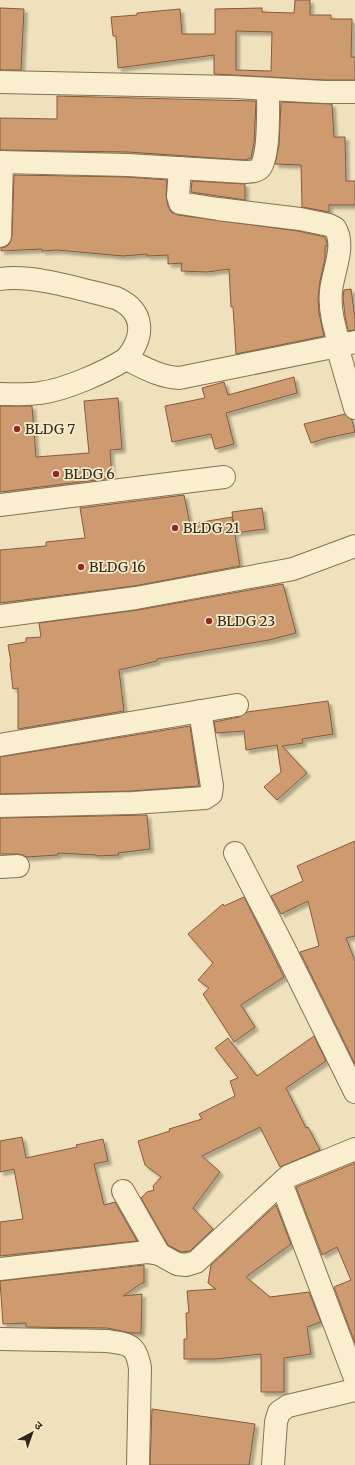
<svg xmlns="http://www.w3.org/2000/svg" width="355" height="1465" font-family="Merriweather,'Noto Sans Devanagari',serif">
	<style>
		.building { fill: #ce9b6f; stroke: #855b3a; fill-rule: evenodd; filter: url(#shadow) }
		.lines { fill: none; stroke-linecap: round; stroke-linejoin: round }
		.minor-casing { stroke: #857155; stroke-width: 24 }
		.minor { stroke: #f9eece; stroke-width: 22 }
		.poi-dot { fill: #962824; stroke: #f6ebca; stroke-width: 1.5 }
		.labels { text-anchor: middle; stroke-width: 3.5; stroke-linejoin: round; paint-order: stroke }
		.poi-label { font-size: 14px; fill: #34281a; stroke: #f6ebca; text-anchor: start }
	</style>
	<defs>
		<filter id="shadow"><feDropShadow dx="3.5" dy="3.5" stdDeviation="1" flood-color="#0004"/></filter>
	</defs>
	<rect width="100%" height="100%" fill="#eee1bb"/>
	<g class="building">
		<path d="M 295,0 L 310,0 L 310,15 L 331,15 L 331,19 L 352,19 L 351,57 L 355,57 L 355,80 L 324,80 L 214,74 L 214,55 L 118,68 L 116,36 L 113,36 L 111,17 L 137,15 L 137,13 L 180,9 L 182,34 L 215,34 L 215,9 L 262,8 L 262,12 L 294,13 ZM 236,31 L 272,32 L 271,71 L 236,70 Z"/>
		<path d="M 0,8 L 24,9 L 21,70 L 0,70 Z"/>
		<path d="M 57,96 L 256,101 L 254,143 L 251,158 L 244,160 L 128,152 L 0,150 L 0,118 L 57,119 Z"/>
		<path d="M 281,102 L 332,104 L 334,137 L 345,137 L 346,181 L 355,181 L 355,205 L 329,205 L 329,212 L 302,207 L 301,165 L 275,164 L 279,145 Z"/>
		<path d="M 14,175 L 127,177 L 167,180 L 166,195 L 168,206 L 171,212 L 178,215 L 298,231 L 325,237 L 327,243 L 327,246 L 325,246 L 325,258 L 320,281 L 318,298 L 319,313 L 324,336 L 236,354 L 233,307 L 231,307 L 229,269 L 207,272 L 181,271 L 182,263 L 168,264 L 168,255 L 147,256 L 147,254 L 123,256 L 57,250 L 42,251 L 42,249 L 1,251 L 1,248 L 6,247 L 10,243 L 12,236 Z"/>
		<path d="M 192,181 L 245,184 L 245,200 L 191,192 Z"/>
		<path d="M 351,289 L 355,318 L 355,330 L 348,331 L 345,316 L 343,298 L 344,290 Z"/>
		<path d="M 294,377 L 297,393 L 226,413 L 234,444 L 215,449 L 211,434 L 172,442 L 165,406 L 205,398 L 202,388 L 224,382 L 228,395 Z"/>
		<path d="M 118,398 L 122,449 L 110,450 L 112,478 L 0,492 L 0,406 L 32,406 L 36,457 L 89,453 L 84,401 Z"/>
		<path d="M 345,414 L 352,420 L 355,432 L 327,438 L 311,443 L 304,424 Z"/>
		<path d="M 184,495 L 190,524 L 232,517 L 240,566 L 134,586 L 0,603 L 0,550 L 46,546 L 46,542 L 85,538 L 80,508 Z"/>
		<path d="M 262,508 L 265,529 L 235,533 L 232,512 Z"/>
		<path d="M 283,584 L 296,633 L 269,640 L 157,659 L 157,661 L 119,670 L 124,711 L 18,729 L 18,688 L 13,689 L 10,663 L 11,662 L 8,645 L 26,642 L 26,638 L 41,637 L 39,623 L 138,610 Z"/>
		<path d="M 328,701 L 333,734 L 302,739 L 303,743 L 282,746 L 307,773 L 277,800 L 264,787 L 281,772 L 277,745 L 246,750 L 244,731 L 216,733 L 214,722 L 239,717 L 247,712 Z"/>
		<path d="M 190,726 L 199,786 L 132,791 L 0,794 L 0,757 Z"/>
		<path d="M 147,815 L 150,849 L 118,853 L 119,855 L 96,856 L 96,855 L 58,853 L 58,855 L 26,857 L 23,855 L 18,854 L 0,854 L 0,818 Z"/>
		<path d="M 355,841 L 355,936 L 346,938 L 355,961 L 355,1064 L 300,952 L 319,946 L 308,901 L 281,914 L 271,896 L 303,881 L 297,866 Z"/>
		<path d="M 244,897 L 284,977 L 241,1005 L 255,1027 L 234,1042 L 203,994 L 209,988 L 198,980 L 213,963 L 188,934 L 223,904 L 224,906 Z"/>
		<path d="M 314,1036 L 326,1061 L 286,1088 L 306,1128 L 308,1127 L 320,1150 L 280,1167 L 260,1127 L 202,1156 L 220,1172 L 193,1208 L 213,1229 L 190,1251 L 181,1252 L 168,1245 L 141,1198 L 147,1192 L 154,1190 L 153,1186 L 161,1177 L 145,1165 L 138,1141 L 170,1131 L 169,1129 L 202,1119 L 199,1114 L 235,1096 L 230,1081 L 238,1078 L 215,1048 L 228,1038 L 257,1076 Z"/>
		<path d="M 22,1137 L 26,1158 L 77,1147 L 76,1145 L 103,1139 L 108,1161 L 94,1164 L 104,1205 L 115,1202 L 137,1241 L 0,1256 L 0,1222 L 23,1219 L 14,1169 L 0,1172 L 0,1141 Z"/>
		<path d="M 355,1163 L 355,1343 L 334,1287 L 351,1280 L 337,1247 L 322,1255 L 296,1187 Z"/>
		<path d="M 276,1205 L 291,1244 L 246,1277 L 270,1297 L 309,1292 L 321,1322 L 307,1327 L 311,1354 L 284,1358 L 284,1392 L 261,1392 L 261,1354 L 216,1359 L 184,1359 L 184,1339 L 187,1339 L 186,1313 L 189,1313 L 187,1291 L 216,1289 L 208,1283 L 211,1265 Z"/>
		<path d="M 144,1265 L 144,1283 L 142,1283 L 123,1296 L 142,1294 L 141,1333 L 131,1333 L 107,1328 L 26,1327 L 26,1323 L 3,1324 L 0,1281 Z"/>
		<path d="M 152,1409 L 255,1424 L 249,1465 L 150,1465 Z"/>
	</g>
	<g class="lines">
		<defs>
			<g id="minor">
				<path d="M 0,82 L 234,87 L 324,92 L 355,92"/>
				<path d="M 0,162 L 128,165 L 244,172 C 249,172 255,172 259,169 C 270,161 268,104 268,89"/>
				<path d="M 180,168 L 178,196 L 180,203 L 218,209 L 300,219 L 329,225 L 335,228 C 346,246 333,271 331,291 C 329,309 334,328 340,345"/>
				<path d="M 0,236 L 2,162"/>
				<path d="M 0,279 C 34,274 82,290 116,298 C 145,311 145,336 126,359"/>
				<path d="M 337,346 L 355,408"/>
				<path d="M 0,394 C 13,394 27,395 40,393 C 65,390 105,372 126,359 C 143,367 159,377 179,378 L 323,349 L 355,342"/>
				<path d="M 0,505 L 224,477"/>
				<path d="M 0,616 L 136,598 L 293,569 L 355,546"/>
				<path d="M 0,745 L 237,705"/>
				<path d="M 0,806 L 133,803 L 205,798 L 211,794 L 212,786 L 200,711"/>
				<path d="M 235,853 L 282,944 L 355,1092"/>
				<path d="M 0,867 L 18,866"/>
				<path d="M 355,1149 L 289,1176 L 283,1181 L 283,1188 L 355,1378"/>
				<path d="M 123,1191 L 159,1254"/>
				<path d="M 0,1269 L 147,1252 L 159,1254 L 177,1264 L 186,1265 L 196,1262 L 283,1181"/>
				<path d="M 0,1339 L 107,1341 C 129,1344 136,1344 140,1368 L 138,1465"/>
				<path d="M 273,1465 L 276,1422 L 279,1412 L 288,1406 L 355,1390"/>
			</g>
		</defs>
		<use href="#minor" class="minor-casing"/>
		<use href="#minor" class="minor"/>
	</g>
	<g class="poi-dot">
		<circle cx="17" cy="429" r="4"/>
		<circle cx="56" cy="474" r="4"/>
		<circle cx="175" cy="528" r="4"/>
		<circle cx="81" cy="567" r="4"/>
		<circle cx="209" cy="621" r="4"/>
	</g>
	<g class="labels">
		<g class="poi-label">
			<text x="25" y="434">BLDG 7</text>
			<text x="64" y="479">BLDG 6</text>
			<text x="183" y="533">BLDG 21</text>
			<text x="89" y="572">BLDG 16</text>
			<text x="217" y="626">BLDG 23</text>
		</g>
	</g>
	<g transform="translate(32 1433) rotate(41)" stroke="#f6ebca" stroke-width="3" paint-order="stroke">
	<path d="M0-3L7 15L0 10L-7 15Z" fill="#34281a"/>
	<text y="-6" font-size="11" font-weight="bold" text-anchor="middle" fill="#34281a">उ</text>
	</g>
</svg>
